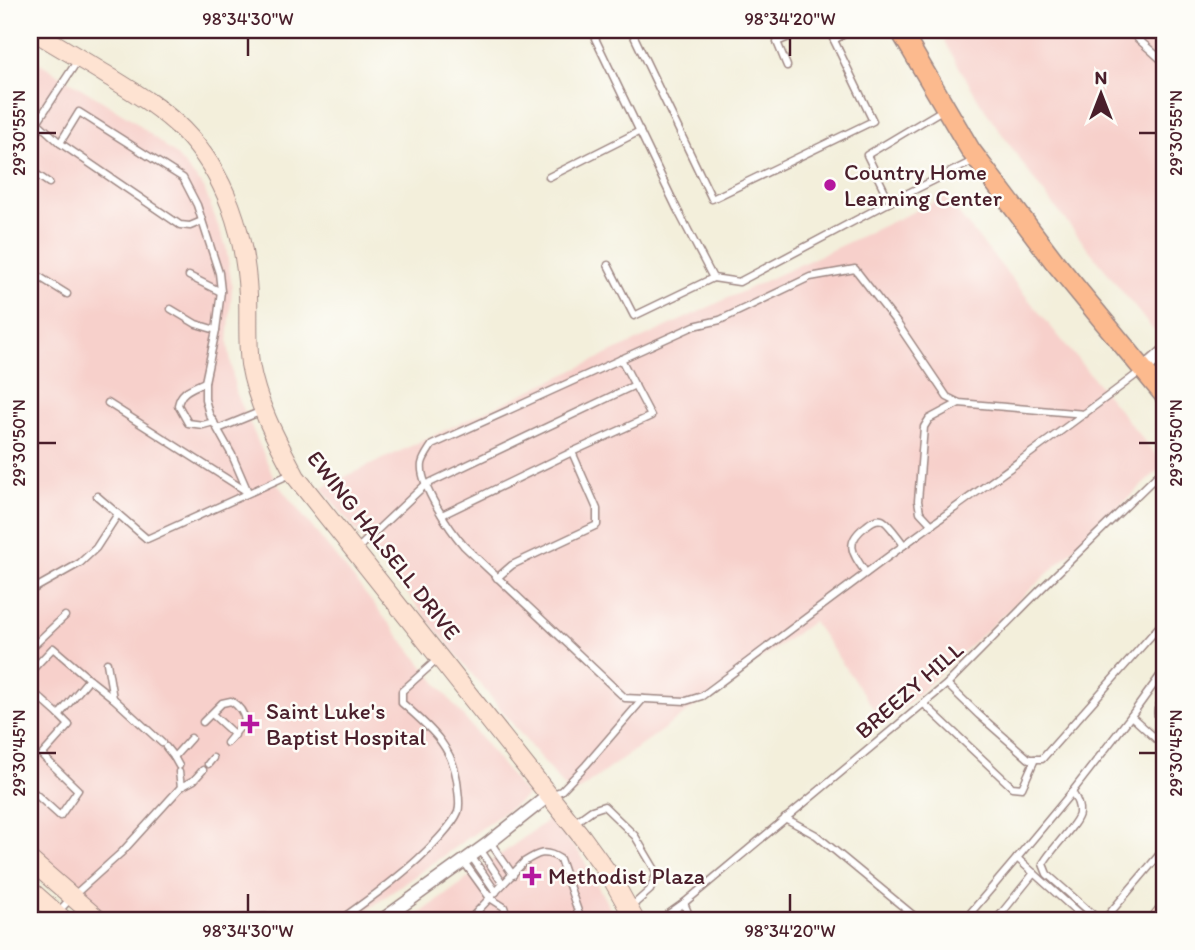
<svg xmlns="http://www.w3.org/2000/svg" width="1195" height="950" font-family="Itim,sans-serif">
	<style>
		.built { fill: #f7d0cb }
		.lines { fill: none; stroke-linecap: round; stroke-linejoin: round }
		.lane-casing { stroke: #9e8783; stroke-width: 9 }
		.street-casing { stroke: #9e8783; stroke-width: 15 }
		.secondary-casing { stroke: #9e8783; stroke-width: 20 }
		.primary-casing { stroke: #9e8783; stroke-width: 22 }
		.lane { stroke: #fff; stroke-width: 6 }
		.street { stroke: #fff; stroke-width: 12 }
		.secondary { stroke: #fee3d2; stroke-width: 18 }
		.primary { stroke: #fcba8e; stroke-width: 19 }
		.ticks { fill: none; stroke: #4a1f2b; stroke-width: 2.5 }
		.poi-dot { fill: #b5179e; stroke: #fdfcf7; stroke-width: 2.5 }
		.labels { text-anchor: middle; stroke-width: 5; stroke-linejoin: round; paint-order: stroke }
		.poi-label { font-size: 23px; fill: #4a1f2b; stroke: #fdfcf7; text-anchor: start }
		.street-label { font-size: 23px; fill: #4a1f2b; stroke: #fdfcf7 }
		.neatline { fill: none; stroke: #4a1f2b; stroke-width: 2.5 }
		.ticks-label { font-size: 18px; text-anchor: middle; fill: #4a1f2b }
	</style>
	<rect width="100%" height="100%" fill="#fdfcf7"/>
	<filter id="ink" filterUnits="userSpaceOnUse"><feTurbulence type="fractalNoise" baseFrequency=".0143" numOctaves="2"/><feDisplacementMap in="SourceGraphic" scale="14" xChannelSelector="R" yChannelSelector="G"/><feConvolveMatrix kernelMatrix="1 2 1 2 8 2 1 2 1" color-interpolation-filters="sRGB"/></filter>
	<filter id="wash" filterUnits="userSpaceOnUse"><feTurbulence type="fractalNoise" baseFrequency=".00686" numOctaves="4" result="noise"/><feDisplacementMap in="SourceGraphic" scale="28" xChannelSelector="R" yChannelSelector="G"/><feGaussianBlur stdDeviation="1.57" result="paint"/><feColorMatrix in="noise" values="0 0 0 0 0 0 0 0 0 0 0 0 0 0 0 0 0 1.4 0 .05"/><feComposite in="paint" operator="in"/></filter>
	<g filter="url(#wash)">
		<rect width="100%" height="100%" fill="#f3efdb"/>
		<g class="built">
			<path d="M 955,30 L 1165,30 L 1165,325 L 1153,330 L 1039,187 L 981,104 L 944,41 Z"/>
			<path d="M 30,57 L 130,118 L 175,154 L 204,188 L 226,247 L 232,287 L 228,343 L 235,390 L 276,482 L 527,796 L 353,920 L 111,920 L 30,845 Z"/>
			<path d="M 945,197 L 1164,465 L 885,725 L 813,621 L 571,796 L 321,488 Z"/>
			<path d="M 548,820 L 580,853 L 616,920 L 411,920 Z"/>
		</g>
	</g>
	<g filter="url(#ink)">
		<g class="lines">
			<defs>
				<g id="lane">
					<path d="M 591,30 L 677,209 L 713,278 L 739,282 L 890,202 L 975,160"/>
					<path d="M 631,30 L 712,199 L 873,121 L 829,30"/>
					<path d="M 1128,30 L 1165,63"/>
					<path d="M 834,40 L 851,30"/>
					<path d="M 787,66 L 777,42 L 805,30"/>
					<path d="M 37,122 L 60,143 L 79,112 L 183,178 L 197,205 L 219,273 L 221,291 L 216,330 L 205,382 L 205,399 L 209,414 L 232,455 L 248,492"/>
					<path d="M 30,133 L 78,60"/>
					<path d="M 60,143 L 180,225 L 190,226 L 202,221"/>
					<path d="M 30,170 L 49,183"/>
					<path d="M 549,177 L 640,131"/>
					<path d="M 890,202 L 867,155 L 944,109"/>
					<path d="M 608,265 L 634,316 L 713,278"/>
					<path d="M 30,271 L 67,294"/>
					<path d="M 189,276 L 221,292"/>
					<path d="M 171,309 L 196,324 L 216,330"/>
					<path d="M 205,382 C 193,388 181,390 178,405 L 188,423 L 203,425 L 214,422"/>
					<path d="M 108,403 L 246,491"/>
					<path d="M 1085,414 L 959,403 L 947,397 L 897,323 L 855,269 L 810,277 L 720,320 L 694,326 L 432,445 C 429,450 423,458 422,464 C 419,485 451,531 464,546 L 625,698 L 686,701 L 702,696 C 769,646 836,595 904,545 C 983,487 1063,431 1141,371"/>
					<path d="M 218,429 L 262,411"/>
					<path d="M 572,452 L 651,416 L 621,359"/>
					<path d="M 97,496 L 147,539 L 293,473"/>
					<path d="M 442,515 L 572,452 L 597,509 L 597,525 L 512,565 L 497,578"/>
					<path d="M 932,525 L 920,512 L 918,501 L 924,427 L 929,419 L 959,403"/>
					<path d="M 356,550 L 425,485 L 635,385"/>
					<path d="M 866,573 C 853,554 843,543 866,526 C 871,522 876,518 882,520 C 888,522 899,539 904,545"/>
					<path d="M 30,591 L 80,563 L 96,548 L 118,514"/>
					<path d="M 30,649 L 65,616"/>
					<path d="M 107,663 L 113,698"/>
					<path d="M 32,670 L 53,648 L 89,679 L 113,698 L 162,743"/>
					<path d="M 947,684 L 979,715 L 1029,759 L 1042,759 L 1165,620"/>
					<path d="M 30,689 L 59,715 L 89,679"/>
					<path d="M 1165,697 C 1154,709 1156,717 1165,730"/>
					<path d="M 924,704 L 1012,787 L 1022,788 L 1035,759"/>
					<path d="M 212,714 L 235,735"/>
					<path d="M 1131,716 L 1165,669"/>
					<path d="M 203,722 L 222,703 L 231,701 C 239,706 244,712 245,721 L 227,743"/>
					<path d="M 166,747 L 174,757 L 179,766"/>
					<path d="M 174,757 L 191,738"/>
					<path d="M 208,764 L 213,758"/>
					<path d="M 181,787 L 194,780 L 203,770"/>
					<path d="M 30,789 L 60,816 L 78,790 L 42,755 L 69,725 L 59,715"/>
					<path d="M 1072,792 C 1076,798 1080,805 1079,813 C 1079,823 1049,851 1043,864 L 1047,874 L 1099,920"/>
					<path d="M 550,795 L 561,791 L 586,765 L 643,699"/>
					<path d="M 785,818 L 816,835 L 919,920"/>
					<path d="M 574,823 L 592,810 L 604,806 L 635,836 L 657,873 L 650,890 L 631,907"/>
					<path d="M 490,842 L 513,875"/>
					<path d="M 480,849 L 503,884"/>
					<path d="M 471,856 L 496,892"/>
					<path d="M 464,862 L 490,898 L 504,907 L 508,920"/>
					<path d="M 684,903 L 691,920"/>
					<path d="M 58,912 L 72,897 L 122,852 L 181,787 L 179,772"/>
					<path d="M 213,920 L 265,917 L 278,920"/>
					<path d="M 340,920 C 375,895 410,870 439,838 C 446,830 454,822 458,812 C 460,806 459,797 458,790 C 456,749 431,728 402,703 L 402,691 L 438,659"/>
					<path d="M 469,920 L 524,862 C 538,853 545,849 560,859 L 581,920"/>
					<path d="M 660,920 L 684,903 L 947,684 L 1041,589 L 1165,468"/>
					<path d="M 971,920 L 967,917 L 1017,858"/>
					<path d="M 996,920 L 1034,873"/>
					<path d="M 1086,920 L 1017,858 L 1072,792 L 1131,716 L 1165,747"/>
					<path d="M 1104,920 L 1165,848"/>
				</g>
				<g id="street">
					<path d="M 1143,370 L 1165,351"/>
					<path d="M 382,920 L 490,842 L 548,796"/>
				</g>
				<g id="secondary">
					<path d="M 32,30 C 56,45 81,59 105,74 C 132,91 160,107 183,130 C 226,174 245,234 248,295 C 249,317 247,341 250,364 C 257,405 277,441 296,477 L 582,837 L 611,877 L 635,920"/>
					<path d="M 30,860 L 99,920"/>
					<path d="M 30,890 L 64,920"/>
					<path d="M 1157,920 L 1165,910"/>
				</g>
				<g id="primary">
					<path d="M 31,30 L 32,30"/>
					<path d="M 900,30 L 971,151 L 1054,261 L 1165,396"/>
				</g>
			</defs>
			<use href="#lane" class="lane-casing"/>
			<use href="#street" class="street-casing"/>
			<use href="#secondary" class="secondary-casing"/>
			<use href="#primary" class="primary-casing"/>
			<use href="#lane" class="lane"/>
			<use href="#street" class="street"/>
			<use href="#secondary" class="secondary"/>
			<use href="#primary" class="primary"/>
		</g>
	</g>
	<path class="ticks" d="M 248,38 L 248,56M 790,38 L 790,56M 38,133 L 56,133M 1139,133 L 1156,133M 38,443 L 56,443M 1139,443 L 1156,443M 38,753 L 56,753M 1139,753 L 1156,753M 248,894 L 248,912M 790,894 L 790,912"/>
	<g class="poi-dot">
		<circle cx="830" cy="185" r="7"/>
		<path d="M246.5 713.5h7v7h7v7h-7v7h-7v-7h-7v-7h7z"/>
		<path d="M528.5 865.5h7v7h7v7h-7v7h-7v-7h-7v-7h7z"/>
	</g>
	<g class="labels">
		<g class="poi-label">
			<text x="844" y="180">Country Home<tspan x="844" dy="26">Learning Center</tspan></text>
			<text x="266" y="719">Saint Luke's<tspan x="266" dy="26">Baptist Hospital</tspan></text>
			<text x="548" y="884">Methodist Plaza</text>
		</g>
		<g class="street-label">
			<text transform="translate(384 545) rotate(52)" y="8">EWING HALSELL DRIVE</text>
			<text transform="translate(909 690) rotate(-41)" y="8">BREEZY HILL</text>
		</g>
	</g>
	<rect width="1195" height="950" fill="none" stroke="#fdfcf7" stroke-width="77"/>
	<g transform="translate(1101 94)" stroke="#fdfcf7" stroke-width="5" paint-order="stroke">
	<path d="M0-5L12 26L0 18L-12 26Z" fill="#4a1f2b"/>
	<text y="-10" font-size="19" font-weight="bold" text-anchor="middle" fill="#4a1f2b">N</text>
	</g>
	<rect x="38" y="38" width="1118" height="874" class="neatline"/>
	<g class="ticks-label">
		<text x="248" y="25">98°34'30"W</text>
		<text x="790" y="25">98°34'20"W</text>
		<text transform="translate(19 133) rotate(-90)" y="6">29°30'55"N</text>
		<text transform="translate(1176 133) rotate(-90)" y="6">29°30'55"N</text>
		<text transform="translate(19 443) rotate(-90)" y="6">29°30'50"N</text>
		<text transform="translate(1176 443) rotate(-90)" y="6">29°30'50"N</text>
		<text transform="translate(19 753) rotate(-90)" y="6">29°30'45"N</text>
		<text transform="translate(1176 753) rotate(-90)" y="6">29°30'45"N</text>
		<text x="248" y="937">98°34'30"W</text>
		<text x="790" y="937">98°34'20"W</text>
	</g>
</svg>
